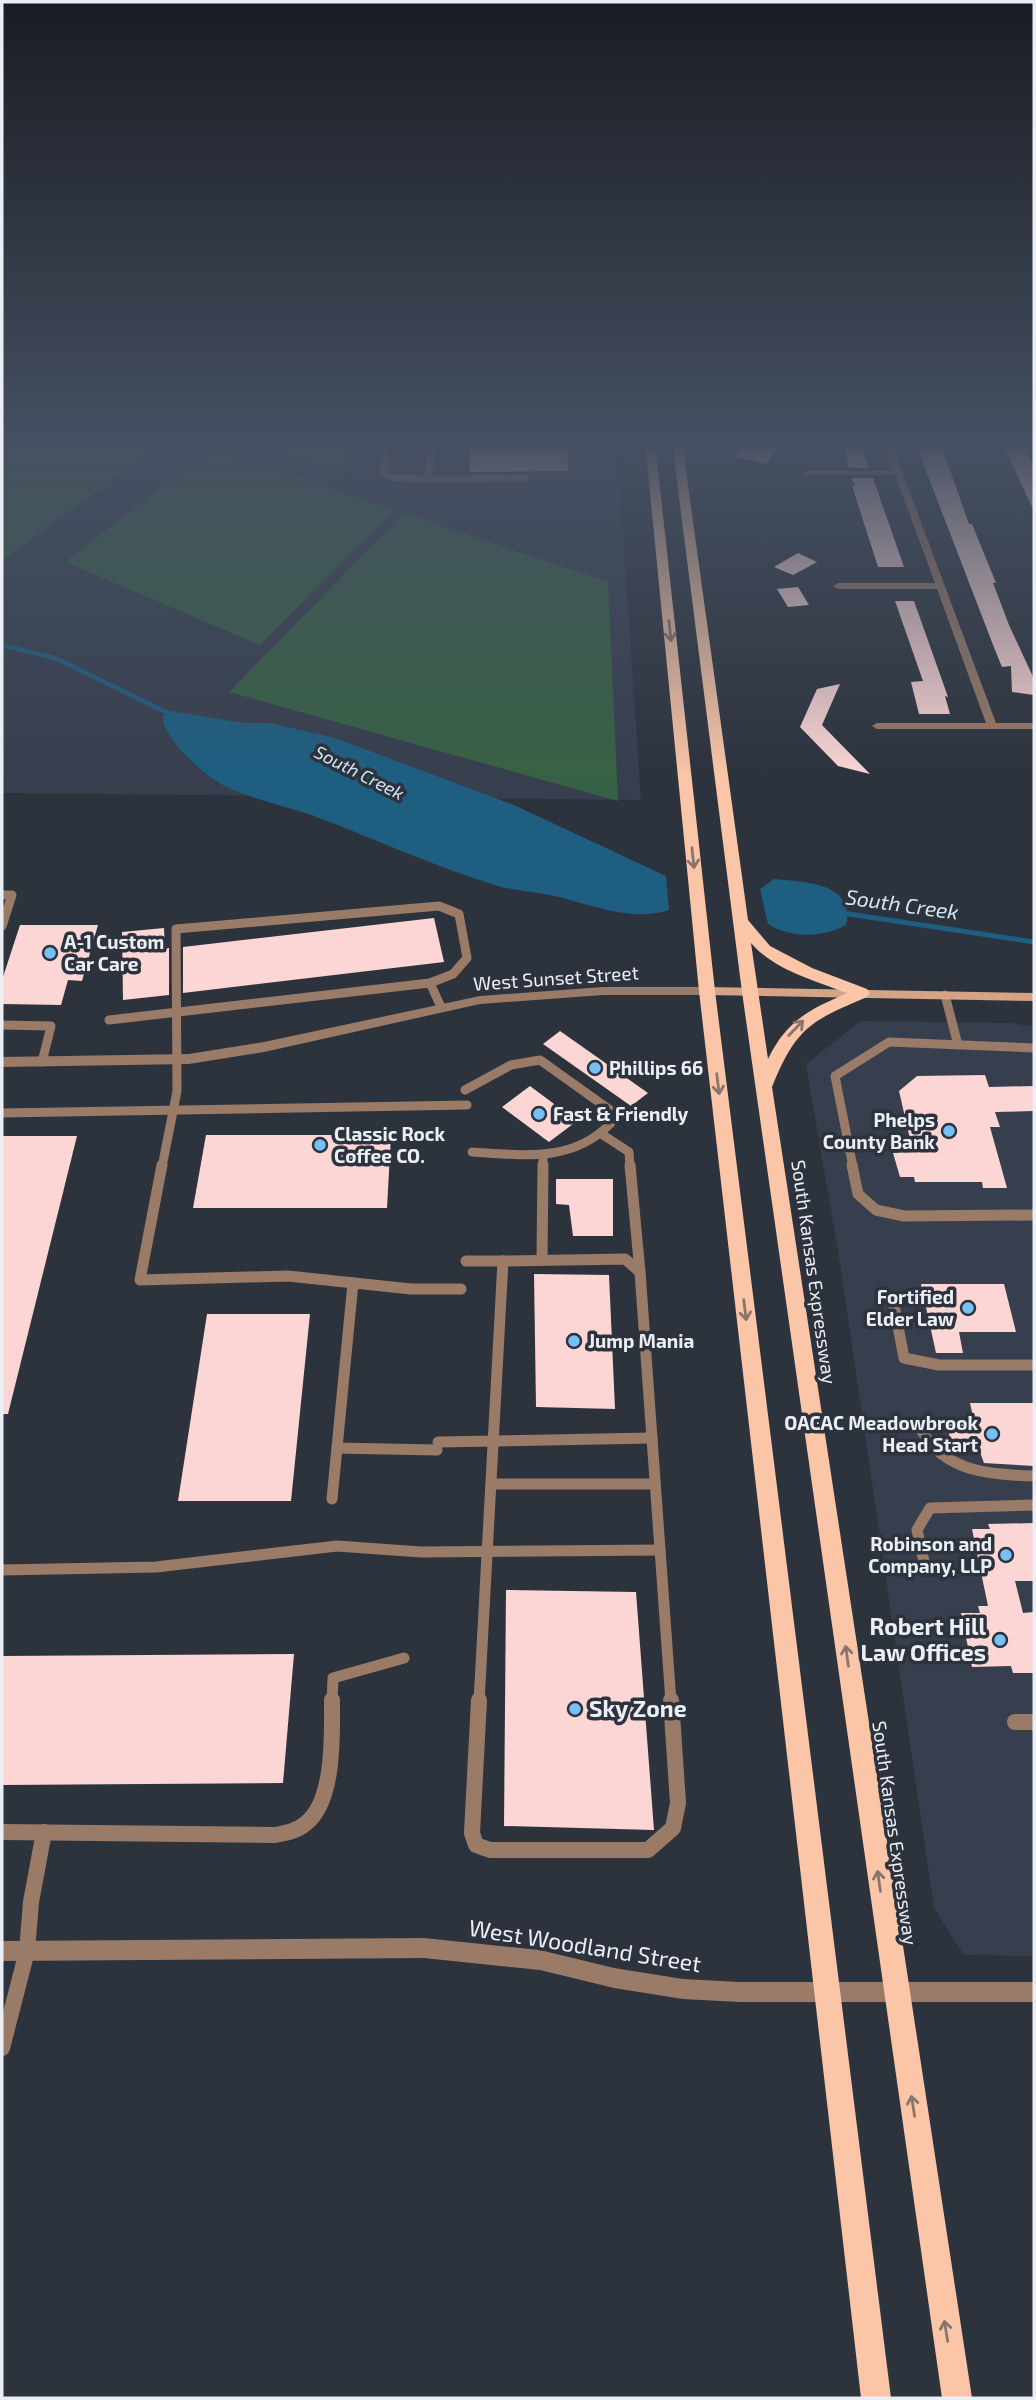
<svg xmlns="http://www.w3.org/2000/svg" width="1036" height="2400" font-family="'Exo 2',sans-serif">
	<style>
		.built { fill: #373f4e }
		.green { fill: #376144 }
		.water { fill: #1d5e81 }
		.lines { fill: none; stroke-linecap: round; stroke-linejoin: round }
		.stream-far1 { stroke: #1d5e81; stroke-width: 4.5 }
		.stream { stroke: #1d5e81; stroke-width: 5 }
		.building { fill: #fcd6d4 }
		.service-far3 { stroke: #9a7b68; stroke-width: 7 }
		.service-far2 { stroke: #9a7b68; stroke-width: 9 }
		.service-far1 { stroke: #9a7b68; stroke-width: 11 }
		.service { stroke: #9a7b68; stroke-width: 16 }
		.minor { fill: #9a7b68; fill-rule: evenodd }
		.secondary { fill: #d5a385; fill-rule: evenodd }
		.primary { fill: #fac6a7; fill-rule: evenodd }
		.oneway { stroke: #89756d }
		.poi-dot { fill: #76c0f7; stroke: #2d333d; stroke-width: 2.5 }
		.labels { text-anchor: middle; stroke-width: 7; stroke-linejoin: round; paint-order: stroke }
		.far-water-label { font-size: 18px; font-style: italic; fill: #d3e6f3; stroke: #2d333d }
		.poi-label { font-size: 19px; font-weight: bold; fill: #ebeef5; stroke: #2d333d; text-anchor: start }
		.street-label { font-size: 19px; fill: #ebeef5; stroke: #2d333d }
		.water-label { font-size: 21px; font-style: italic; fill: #d3e6f3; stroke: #2d333d }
		.near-poi-label { font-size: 23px; font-weight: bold; fill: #ebeef5; stroke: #2d333d; text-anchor: end }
		.near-street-label { font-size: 23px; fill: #ebeef5; stroke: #2d333d }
	</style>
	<rect width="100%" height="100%" fill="#2d333d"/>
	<g class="built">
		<path d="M 2,442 L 617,442 L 641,800 L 2,793 Z"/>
		<path d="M 861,1021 L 1011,1023 L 1034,1027 L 1034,1956 L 964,1955 L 934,1908 L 840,1263 L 806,1064 Z"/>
	</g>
	<g class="green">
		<path d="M 2,442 L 165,442 L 2,560 Z"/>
		<path d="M 250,442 L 351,442 L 345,475 Z"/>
		<path d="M 212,448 L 395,510 L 260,645 L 65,562 Z"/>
		<path d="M 404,513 L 608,582 L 618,801 L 229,692 Z"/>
	</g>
	<g class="water">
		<path d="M 171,711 L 243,723 L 270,723 L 335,738 L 514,805 L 666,876 L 669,910 C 631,922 592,905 555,896 C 536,892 516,891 498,886 C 435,867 375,839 314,816 C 284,805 252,800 223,785 C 205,776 161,737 163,716 Z"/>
		<path d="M 774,879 C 803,882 856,882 846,925 C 824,938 789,938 768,924 L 760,889 Z"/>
	</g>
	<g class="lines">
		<path class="stream-far1" d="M 2,645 L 55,658 L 174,716"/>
		<path class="stream" d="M 842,913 L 1034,942"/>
	</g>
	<g class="building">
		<path d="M 469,442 L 567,442 L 568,471 L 470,472 Z"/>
		<path d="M 746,442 L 783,442 L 766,464 L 734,457 Z"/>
		<path d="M 915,442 L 937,442 L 943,450 L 969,524 L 972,524 L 996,583 L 993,583 L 1009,625 L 1034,679 L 1034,695 L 1012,692 L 1011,666 L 1002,667 L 995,650 Z"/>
		<path d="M 1002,442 L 1022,442 L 1034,467 L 1034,511 Z"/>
		<path d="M 843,445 L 861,445 L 869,468 L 849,468 Z"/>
		<path d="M 852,478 L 873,478 L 904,567 L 878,567 L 852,486 L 855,486 Z"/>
		<path d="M 798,553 L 817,562 L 793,575 L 774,567 Z"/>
		<path d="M 798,587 L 809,605 L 788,607 L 777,589 Z"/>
		<path d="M 895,601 L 914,601 L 948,697 L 945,696 L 950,714 L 919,714 L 911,682 L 923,681 Z"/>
		<path d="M 840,684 L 822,725 L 870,774 L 838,766 L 800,727 L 817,689 Z"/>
		<path d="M 434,918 L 444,962 L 183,993 L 183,947 Z"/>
		<path d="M 20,925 L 98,925 L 82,981 L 68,980 L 61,1005 L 2,1004 L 2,980 Z"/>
		<path d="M 164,928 L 165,949 L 169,948 L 169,995 L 123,1000 L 122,932 Z"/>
		<path d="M 560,1031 L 648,1093 L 631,1106 L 543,1044 Z"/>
		<path d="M 985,1075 L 989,1087 L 1034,1086 L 1034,1111 L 995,1112 L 1000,1127 L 990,1127 L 1007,1188 L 983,1188 L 982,1182 L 915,1182 L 914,1177 L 900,1177 L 893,1153 L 913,1152 L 899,1091 L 917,1076 Z"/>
		<path d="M 530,1086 L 577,1121 L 549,1142 L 502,1107 Z"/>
		<path d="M 206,1135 L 391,1135 L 387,1208 L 193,1208 Z"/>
		<path d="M 2,1136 L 77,1136 L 8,1414 L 2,1414 Z"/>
		<path d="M 556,1179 L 613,1179 L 613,1236 L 573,1236 L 569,1205 L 556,1204 Z"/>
		<path d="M 534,1274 L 609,1275 L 615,1409 L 536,1407 Z"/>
		<path d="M 921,1284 L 1004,1284 L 1016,1332 L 959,1332 L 963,1353 L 936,1353 Z"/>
		<path d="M 207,1314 L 310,1314 L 291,1501 L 178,1501 Z"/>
		<path d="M 970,1403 L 1034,1403 L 1034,1466 L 984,1463 L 977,1444 L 951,1444 L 947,1423 L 974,1421 Z"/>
		<path d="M 1034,1523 L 1034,1581 L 1015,1581 L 1023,1613 L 1034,1612 L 1034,1673 L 1013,1673 L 1011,1666 L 972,1667 L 961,1613 L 980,1613 L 978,1606 L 988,1606 L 972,1529 L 990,1529 L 988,1524 Z"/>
		<path d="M 506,1590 L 636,1592 L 654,1830 L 504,1826 Z"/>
		<path d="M 294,1654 L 283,1783 L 2,1785 L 2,1656 Z"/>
	</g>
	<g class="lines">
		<g class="service-far3">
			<path d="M 387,442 L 383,473 L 394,478 L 428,479"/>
			<path d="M 432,442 L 428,479 L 525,478"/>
		</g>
		<g class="service-far2">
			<path d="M 2,895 L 12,895 L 2,926"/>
			<path d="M 945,995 L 958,1045"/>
			<path d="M 109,1020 L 430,983"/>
			<path d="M 2,1025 L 51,1026 L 42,1062"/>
			<path d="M 465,1090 L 511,1065 L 540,1060 L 610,1110 L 611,1123 C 573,1163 523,1155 472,1152"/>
			<path d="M 2,1113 L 467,1105"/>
			<path d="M 603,1135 L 629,1152 L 630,1167"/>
			<path d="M 162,1167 L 177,1091 L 176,929 L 439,906 L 459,914 L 467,958 L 453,974 L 430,983 L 441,1007"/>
			<path d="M 543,1167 L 543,1155"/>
			<path d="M 853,1167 L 835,1076 L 889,1042 L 1034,1048"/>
		</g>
		<g class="service-far1">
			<path d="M 162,1165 L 140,1280 L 288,1276 L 411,1289 L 461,1289"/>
			<path d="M 630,1165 L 640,1272"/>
			<path d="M 852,1165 L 858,1194 L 876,1210 L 904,1216 L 1034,1215"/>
			<path d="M 542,1260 L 543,1165"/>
			<path d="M 466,1261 L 503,1261"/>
			<path d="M 503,1261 L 625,1259 L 640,1272 L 671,1702"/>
			<path d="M 894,1305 L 904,1358 L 939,1365 L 1034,1365"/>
			<path d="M 922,1431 C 945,1472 991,1475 1034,1476"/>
			<path d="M 438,1442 L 652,1438"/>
			<path d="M 337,1448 L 437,1450"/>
			<path d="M 491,1484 L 655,1484"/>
			<path d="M 332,1499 L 353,1283"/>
			<path d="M 925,1566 L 917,1530 L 930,1508 L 1034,1505"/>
			<path d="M 2,1570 L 156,1567 L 337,1546 L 421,1552 L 660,1550"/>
			<path d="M 332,1702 L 333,1678 L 404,1658"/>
			<path d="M 479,1702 L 503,1261"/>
		</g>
		<g class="service">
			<path d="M 479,1700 L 472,1833 L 476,1845 L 490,1850 L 648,1850 L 673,1828 L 678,1803 L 671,1700"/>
			<path d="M 1015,1722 L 1034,1722"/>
			<path d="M 2,1832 L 275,1835 C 286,1833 297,1831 305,1824 C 335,1802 332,1734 332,1700"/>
			<path d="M 2,2048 L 27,1951 L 31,1902 L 44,1832"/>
		</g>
		<g class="minor">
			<path d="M 883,442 L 891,442 L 996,723 L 1034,723 L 1034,729 L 877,729 L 872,726 L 877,723 L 986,723 L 937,589 L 838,589 L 833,586 L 838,583 L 935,583 L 895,475 L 806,475 L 802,473 L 806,471 L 893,471 Z"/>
			<path d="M 603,987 L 707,987 L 713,991 L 707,995 L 603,995 L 480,1004 L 264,1052 L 189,1064 L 2,1067 L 2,1057 L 189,1054 L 264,1042 L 480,996 Z"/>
			<path d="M 424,1938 L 540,1950 L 614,1968 L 683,1979 L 739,1982 L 1034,1982 L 1034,2002 L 739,2002 L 683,1999 L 614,1988 L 540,1970 L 424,1958 L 2,1961 L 2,1941 Z"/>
		</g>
		<path class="secondary" d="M 707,987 L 1034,993 L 1034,1001 L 707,995 L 701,991 Z"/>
		<g class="primary">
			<path d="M 645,442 L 655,442 L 715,991 L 891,2398 L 861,2398 L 699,991 Z"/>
			<path d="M 672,442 L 682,442 L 748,920 L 770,946 L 812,968 L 867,989 L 870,993 L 867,997 C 810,1021 796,1028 772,1087 L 972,2398 L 942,2398 L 742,992 ZM 751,943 C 774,970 816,981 847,993 C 809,1010 787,1020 768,1059 Z"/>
		</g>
	</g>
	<defs><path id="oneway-shaft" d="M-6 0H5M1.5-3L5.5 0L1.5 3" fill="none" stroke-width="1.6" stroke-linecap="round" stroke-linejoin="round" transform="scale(1.75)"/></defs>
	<g class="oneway">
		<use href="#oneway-shaft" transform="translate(670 631) rotate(84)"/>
		<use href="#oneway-shaft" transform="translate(693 858) rotate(84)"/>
		<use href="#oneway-shaft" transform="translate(796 1028) rotate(-46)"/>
		<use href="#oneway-shaft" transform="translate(718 1084) rotate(83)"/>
		<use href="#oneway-shaft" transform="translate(745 1310) rotate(83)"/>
		<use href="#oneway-shaft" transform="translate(847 1656) rotate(-98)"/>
		<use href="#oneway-shaft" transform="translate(879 1881) rotate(-98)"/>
		<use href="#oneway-shaft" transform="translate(913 2106) rotate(-99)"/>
		<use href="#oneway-shaft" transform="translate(946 2331) rotate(-99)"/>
	</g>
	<linearGradient id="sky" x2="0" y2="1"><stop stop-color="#191c22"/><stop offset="0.57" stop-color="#465062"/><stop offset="1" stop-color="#465062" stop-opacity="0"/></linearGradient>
	<rect width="1036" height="778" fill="url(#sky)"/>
	<g class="poi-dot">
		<circle cx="50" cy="953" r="7"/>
		<circle cx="595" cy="1068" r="7"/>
		<circle cx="539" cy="1114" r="7"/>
		<circle cx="949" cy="1131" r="7"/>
		<circle cx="320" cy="1145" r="7"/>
		<circle cx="968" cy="1308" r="7"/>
		<circle cx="574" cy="1341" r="7"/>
		<circle cx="992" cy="1434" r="7"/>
		<circle cx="1006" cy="1555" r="7"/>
		<circle cx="1000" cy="1640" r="7"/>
		<circle cx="575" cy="1709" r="7"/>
	</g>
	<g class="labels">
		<g class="far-water-label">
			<text transform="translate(359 773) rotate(27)" y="6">South Creek</text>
		</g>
		<g class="poi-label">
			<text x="64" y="949">A-1 Custom<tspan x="64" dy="22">Car Care</tspan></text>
			<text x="609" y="1075">Phillips 66</text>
			<text x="553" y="1121">Fast &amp; Friendly</text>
			<text x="935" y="1127" text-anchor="end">Phelps<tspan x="935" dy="22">County Bank</tspan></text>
			<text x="334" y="1141">Classic Rock<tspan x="334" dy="22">Coffee CO.</tspan></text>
			<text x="954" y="1304" text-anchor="end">Fortified<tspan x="954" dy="22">Elder Law</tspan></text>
			<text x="588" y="1348">Jump Mania</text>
			<text x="978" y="1430" text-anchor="end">OACAC Meadowbrook<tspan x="978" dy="22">Head Start</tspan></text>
			<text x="992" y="1551" text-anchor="end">Robinson and<tspan x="992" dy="22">Company, LLP</tspan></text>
		</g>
		<g class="street-label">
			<text transform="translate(556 978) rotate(-4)" y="7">West Sunset Street</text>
			<text transform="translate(814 1272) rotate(82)" y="7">South Kansas Expressway</text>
			<text transform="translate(895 1833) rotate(82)" y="7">South Kansas Expressway</text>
		</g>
		<g class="water-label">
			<text transform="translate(902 905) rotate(8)" y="7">South Creek</text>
		</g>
		<g class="near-poi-label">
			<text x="986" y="1635">Robert Hill<tspan x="986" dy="26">Law Offices</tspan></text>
			<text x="589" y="1717" text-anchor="start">Sky Zone</text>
		</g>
		<g class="near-street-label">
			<text transform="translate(585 1946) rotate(9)" y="8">West Woodland Street</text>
		</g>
	</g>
	<rect width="1036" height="2400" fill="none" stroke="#ebeef5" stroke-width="7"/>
</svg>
